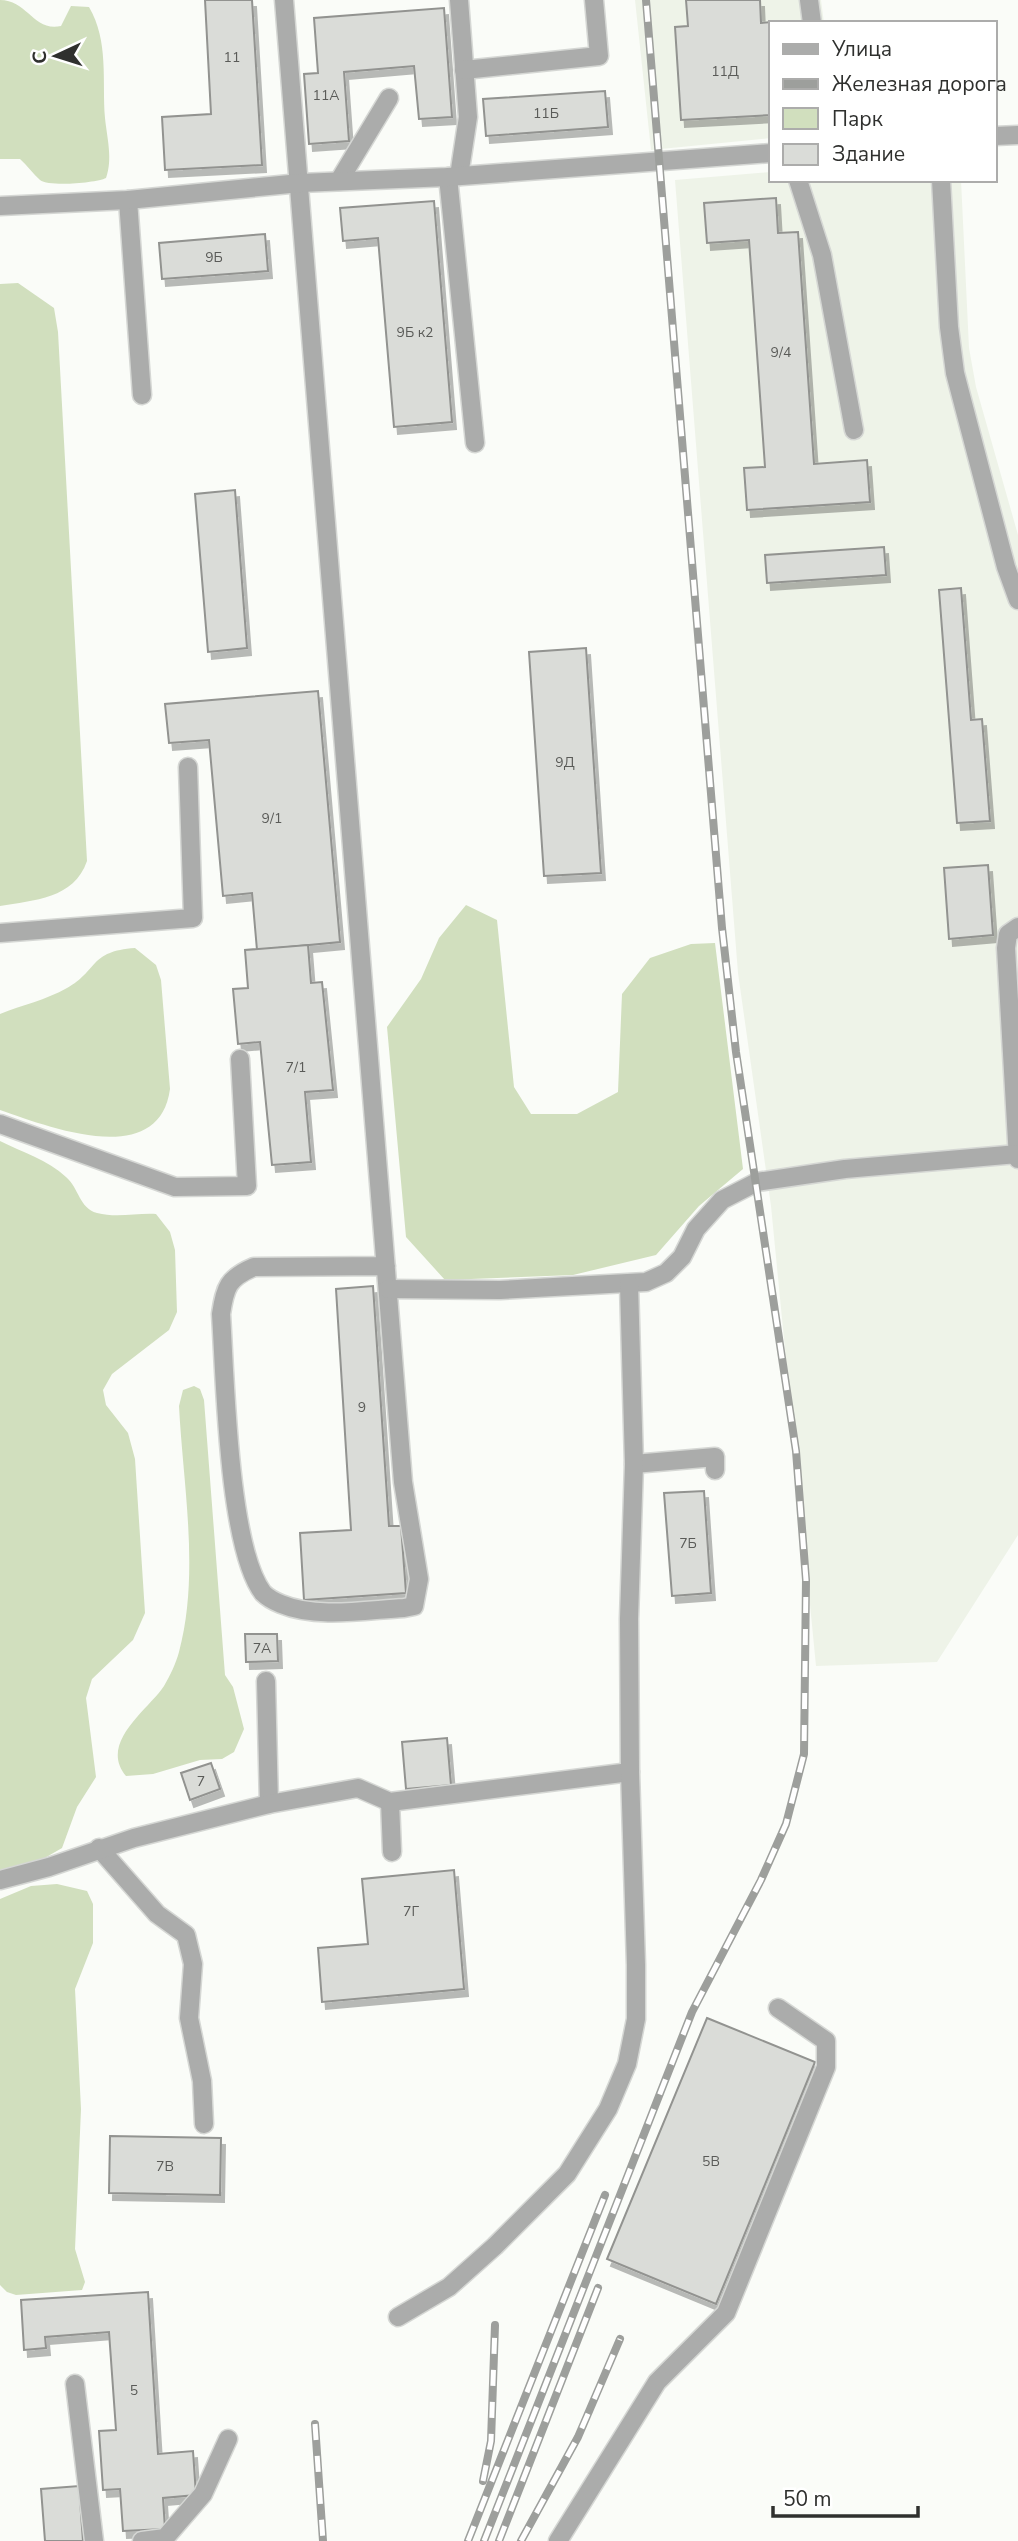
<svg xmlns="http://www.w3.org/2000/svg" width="1018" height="2541" font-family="'Nunito Sans',sans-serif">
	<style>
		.built { fill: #eef3e8 }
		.green { fill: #d1dfbe }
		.building { fill: #dadcd8; stroke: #929390; stroke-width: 2; filter: url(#shadow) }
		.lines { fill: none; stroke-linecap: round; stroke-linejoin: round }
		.minor-casing { stroke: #d5d7d4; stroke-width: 21 }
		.minor { stroke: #abacab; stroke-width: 18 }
		.rail-casing { stroke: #9d9f9c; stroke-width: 8 }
		.rail { stroke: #fff; stroke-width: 5; stroke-dasharray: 16; stroke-linecap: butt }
		.labels { text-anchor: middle; stroke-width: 6; stroke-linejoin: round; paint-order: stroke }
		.number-label { font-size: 14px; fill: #5a5b58 }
	</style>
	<defs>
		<filter id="shadow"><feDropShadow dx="4" dy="7" stdDeviation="0" flood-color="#0004"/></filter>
	</defs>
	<rect width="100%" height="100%" fill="#fafcf8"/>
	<g class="built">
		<path d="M 635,0 L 821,0 L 824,23 L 771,23 L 771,138 L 651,150 Z"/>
		<path d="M 771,172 L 771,180 L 961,180 L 969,348 L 976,387 L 1018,535 L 1018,1535 L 937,1662 L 816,1666 L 771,1206 L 738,973 L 675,180 Z"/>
	</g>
	<g class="green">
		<path d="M 0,0 C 28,0 33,32 61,26 L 71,6 L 89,7 C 109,41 102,81 105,118 C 107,138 113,159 106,178 C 96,183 49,187 40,180 C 33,174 27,165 20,159 L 0,159 Z"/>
		<path d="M 18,283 L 54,308 L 58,332 L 87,861 C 74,899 34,900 0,906 L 0,284 Z"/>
		<path d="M 466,905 L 497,920 L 514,1087 L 531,1114 L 577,1114 L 618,1092 L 622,994 L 650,958 L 691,944 L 715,943 L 743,1169 L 699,1206 L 656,1255 L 573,1275 L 445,1280 L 406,1237 L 387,1027 L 421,979 L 439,938 Z"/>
		<path d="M 135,948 L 156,965 L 161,980 L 170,1089 C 159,1171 47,1126 0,1110 L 0,1014 C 22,1005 46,1000 67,988 C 98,971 89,951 135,948 Z"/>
		<path d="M 0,1141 C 22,1152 48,1160 66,1177 C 79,1188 79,1208 97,1213 C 116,1218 136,1213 156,1214 L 170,1232 L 175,1250 L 177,1312 L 169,1330 L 112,1374 L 103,1390 L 106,1405 L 128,1433 L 135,1459 L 145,1613 L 133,1640 L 92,1679 L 86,1698 L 96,1777 L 77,1807 L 62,1848 L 36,1863 L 4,1871 L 0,1871 Z"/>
		<path d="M 194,1386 L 200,1389 L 204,1400 L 225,1675 L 233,1687 L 244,1729 L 234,1752 L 222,1759 L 200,1760 L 153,1774 L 126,1776 C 98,1743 149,1709 164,1686 C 170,1676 176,1663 179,1652 C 200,1574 183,1485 179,1406 L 183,1390 Z"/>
		<path d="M 57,1884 L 87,1891 L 93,1904 L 93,1943 L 75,1989 L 81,2109 L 75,2249 L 85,2282 L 82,2290 L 16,2295 L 7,2292 L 0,2285 L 0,1899 L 31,1886 Z"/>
	</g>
	<g class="building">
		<path d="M 205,0 L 252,0 L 262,165 L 165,170 L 162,117 L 211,114 Z"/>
		<path d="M 686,0 L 760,0 L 761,23 L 783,21 L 771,23 L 771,115 L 681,120 L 675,27 L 688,26 Z"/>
		<path d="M 444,8 L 452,117 L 419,119 L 414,66 L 344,72 L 349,141 L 309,144 L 304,74 L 318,73 L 314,18 Z"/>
		<path d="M 605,91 L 608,127 L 486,136 L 483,99 Z"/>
		<path d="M 776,198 L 778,233 L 798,232 L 814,464 L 867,460 L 870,502 L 747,510 L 744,468 L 765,467 L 749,240 L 707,243 L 704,203 Z"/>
		<path d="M 434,201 L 452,422 L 394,427 L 378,238 L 343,241 L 340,208 Z"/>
		<path d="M 265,234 L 268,271 L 162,279 L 159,243 Z"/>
		<path d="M 235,490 L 247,648 L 208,652 L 195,494 Z"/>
		<path d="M 884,547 L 886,575 L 767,583 L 765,555 Z"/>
		<path d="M 961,588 L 971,720 L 982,719 L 990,821 L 957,823 L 939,590 Z"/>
		<path d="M 586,648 L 601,873 L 544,876 L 529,652 Z"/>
		<path d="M 318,691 L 340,942 L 257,950 L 252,893 L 223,896 L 209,740 L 169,743 L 165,704 Z"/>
		<path d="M 988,865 L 993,935 L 949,939 L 944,868 Z"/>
		<path d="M 308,945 L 311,983 L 322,982 L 333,1090 L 305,1092 L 311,1162 L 272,1165 L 260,1042 L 238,1044 L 233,989 L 248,988 L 245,950 Z"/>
		<path d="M 373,1286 L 389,1526 L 401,1526 L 406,1593 L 304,1600 L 300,1533 L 351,1530 L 336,1289 Z"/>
		<path d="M 704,1491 L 711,1593 L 672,1596 L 664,1493 Z"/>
		<path d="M 245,1634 L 277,1634 L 278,1661 L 246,1662 Z"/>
		<path d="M 447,1738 L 451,1785 L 406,1789 L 402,1742 Z"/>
		<path d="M 211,1763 L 220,1789 L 190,1800 L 181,1773 Z"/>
		<path d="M 454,1870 L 464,1989 L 322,2002 L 318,1948 L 368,1944 L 362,1879 Z"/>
		<path d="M 707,2018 L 815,2062 L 716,2304 L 607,2259 Z"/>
		<path d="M 110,2136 L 221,2138 L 220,2195 L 109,2193 Z"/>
		<path d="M 148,2292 L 158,2454 L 193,2451 L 196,2495 L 163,2498 L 165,2529 L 123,2531 L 120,2489 L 103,2490 L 99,2431 L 116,2430 L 109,2332 L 45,2337 L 46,2348 L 24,2350 L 21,2300 Z"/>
		<path d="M 79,2486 L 83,2541 L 45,2541 L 41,2489 Z"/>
	</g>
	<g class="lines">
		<defs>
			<g id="minor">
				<path d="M 284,0 L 403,1482 L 419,1579 L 414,1606 L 404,1608 C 366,1610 317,1619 281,1604 C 276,1602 267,1597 263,1593 C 228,1547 225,1376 221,1314 C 225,1287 228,1278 254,1267 L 386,1266"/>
				<path d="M 459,0 L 468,117 L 459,176"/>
				<path d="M 809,0 L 812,23"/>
				<path d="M 464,70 L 599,56 L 594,0"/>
				<path d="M 995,136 L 1018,135"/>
				<path d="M 448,177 L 475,443"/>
				<path d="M 798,180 L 822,255 L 854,430"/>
				<path d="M 941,180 L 949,327 L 955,373 L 1006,567 L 1018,600"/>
				<path d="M 339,181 L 389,98"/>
				<path d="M 128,200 L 142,395"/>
				<path d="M 0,206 L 128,200 L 300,183 L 448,177 L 771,153"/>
				<path d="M 1018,927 L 1008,934 L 1006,948 L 1018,1159"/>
				<path d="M 0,933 L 193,918 L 188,767"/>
				<path d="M 0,1124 L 175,1187 L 247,1186 L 240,1059"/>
				<path d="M 388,1289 L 500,1290 L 646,1282 L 666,1273 L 682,1257 L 696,1229 L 722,1200 L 757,1182 L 845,1169 L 1018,1154"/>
				<path d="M 634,1464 L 715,1457 L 715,1470"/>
				<path d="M 266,1681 L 269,1804"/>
				<path d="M 390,1802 L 392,1852"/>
				<path d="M 99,1848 L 157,1914 L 186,1935 L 193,1964 L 189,2018 L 202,2081 L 204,2124"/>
				<path d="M 0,1880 L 49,1867 L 134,1838 L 269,1804 L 358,1788 L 390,1802 L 630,1772"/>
				<path d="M 398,2317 L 449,2287 L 495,2246 L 567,2174 L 608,2109 L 627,2064 L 636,2019 L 636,1965 L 630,1772 L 629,1619 L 634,1464 L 629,1284"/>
				<path d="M 75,2384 L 94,2541"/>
				<path d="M 142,2541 L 165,2538 L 203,2494 L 228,2439"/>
				<path d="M 558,2541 L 657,2382 L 726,2313 L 826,2067 L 826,2041 L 778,2008"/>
			</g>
		</defs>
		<use href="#minor" class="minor-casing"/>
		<use href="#minor" class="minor"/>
		<defs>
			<g id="rail">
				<path d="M 315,2424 L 323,2541"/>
				<path d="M 483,2481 L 491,2441 L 495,2325"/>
				<path d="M 468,2541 L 605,2195"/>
				<path d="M 484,2541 L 692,2012 L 761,1880 L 786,1824 L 804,1754 L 806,1580 L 796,1451 L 736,1052 L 722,928 L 646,0"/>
				<path d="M 499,2541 L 598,2288"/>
				<path d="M 521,2541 L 578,2437 L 620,2339"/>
			</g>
		</defs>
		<use href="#rail" class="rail-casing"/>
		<use href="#rail" class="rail"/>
	</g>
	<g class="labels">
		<g class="number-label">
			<text x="232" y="62">11</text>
			<text x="725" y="76">11Д</text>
			<text x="326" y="100">11А</text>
			<text x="546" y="118">11Б</text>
			<text x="214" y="262">9Б</text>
			<text x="415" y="337">9Б к2</text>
			<text x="781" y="357">9/4</text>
			<text x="565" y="767">9Д</text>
			<text x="272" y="823">9/1</text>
			<text x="296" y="1072">7/1</text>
			<text x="362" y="1412">9</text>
			<text x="688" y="1548">7Б</text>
			<text x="262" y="1653">7А</text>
			<text x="201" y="1786">7</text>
			<text x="411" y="1916">7Г</text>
			<text x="711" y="2166">5В</text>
			<text x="165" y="2171">7В</text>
			<text x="134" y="2395">5</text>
		</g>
	</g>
	<rect x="769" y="21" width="228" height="161" fill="#ffffff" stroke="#acacab" stroke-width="2"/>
	<rect x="783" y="44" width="35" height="10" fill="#abacab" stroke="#acacab" stroke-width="2"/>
	<text x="832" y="56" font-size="21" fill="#2f302e">Улица</text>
	<rect x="783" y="79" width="35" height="10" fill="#9d9f9c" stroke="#acacab" stroke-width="2"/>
	<text x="832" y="91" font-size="21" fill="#2f302e">Железная дорога</text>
	<rect x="783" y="108" width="35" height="21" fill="#d1dfbe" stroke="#acacab" stroke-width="2"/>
	<text x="832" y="126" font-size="21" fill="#2f302e">Парк</text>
	<rect x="783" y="144" width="35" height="21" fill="#dadcd8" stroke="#acacab" stroke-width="2"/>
	<text x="832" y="161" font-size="21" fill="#2f302e">Здание</text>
	<g transform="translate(56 56) rotate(266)" stroke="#ffffff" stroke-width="5" paint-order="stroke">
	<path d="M0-5L12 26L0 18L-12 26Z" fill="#2f302e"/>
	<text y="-10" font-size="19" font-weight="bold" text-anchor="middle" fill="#2f302e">С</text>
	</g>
	<path d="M773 2506v10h145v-10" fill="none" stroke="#2f302e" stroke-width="3.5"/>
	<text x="783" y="2506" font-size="21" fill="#2f302e" stroke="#ffffff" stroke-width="5" paint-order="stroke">50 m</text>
</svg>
